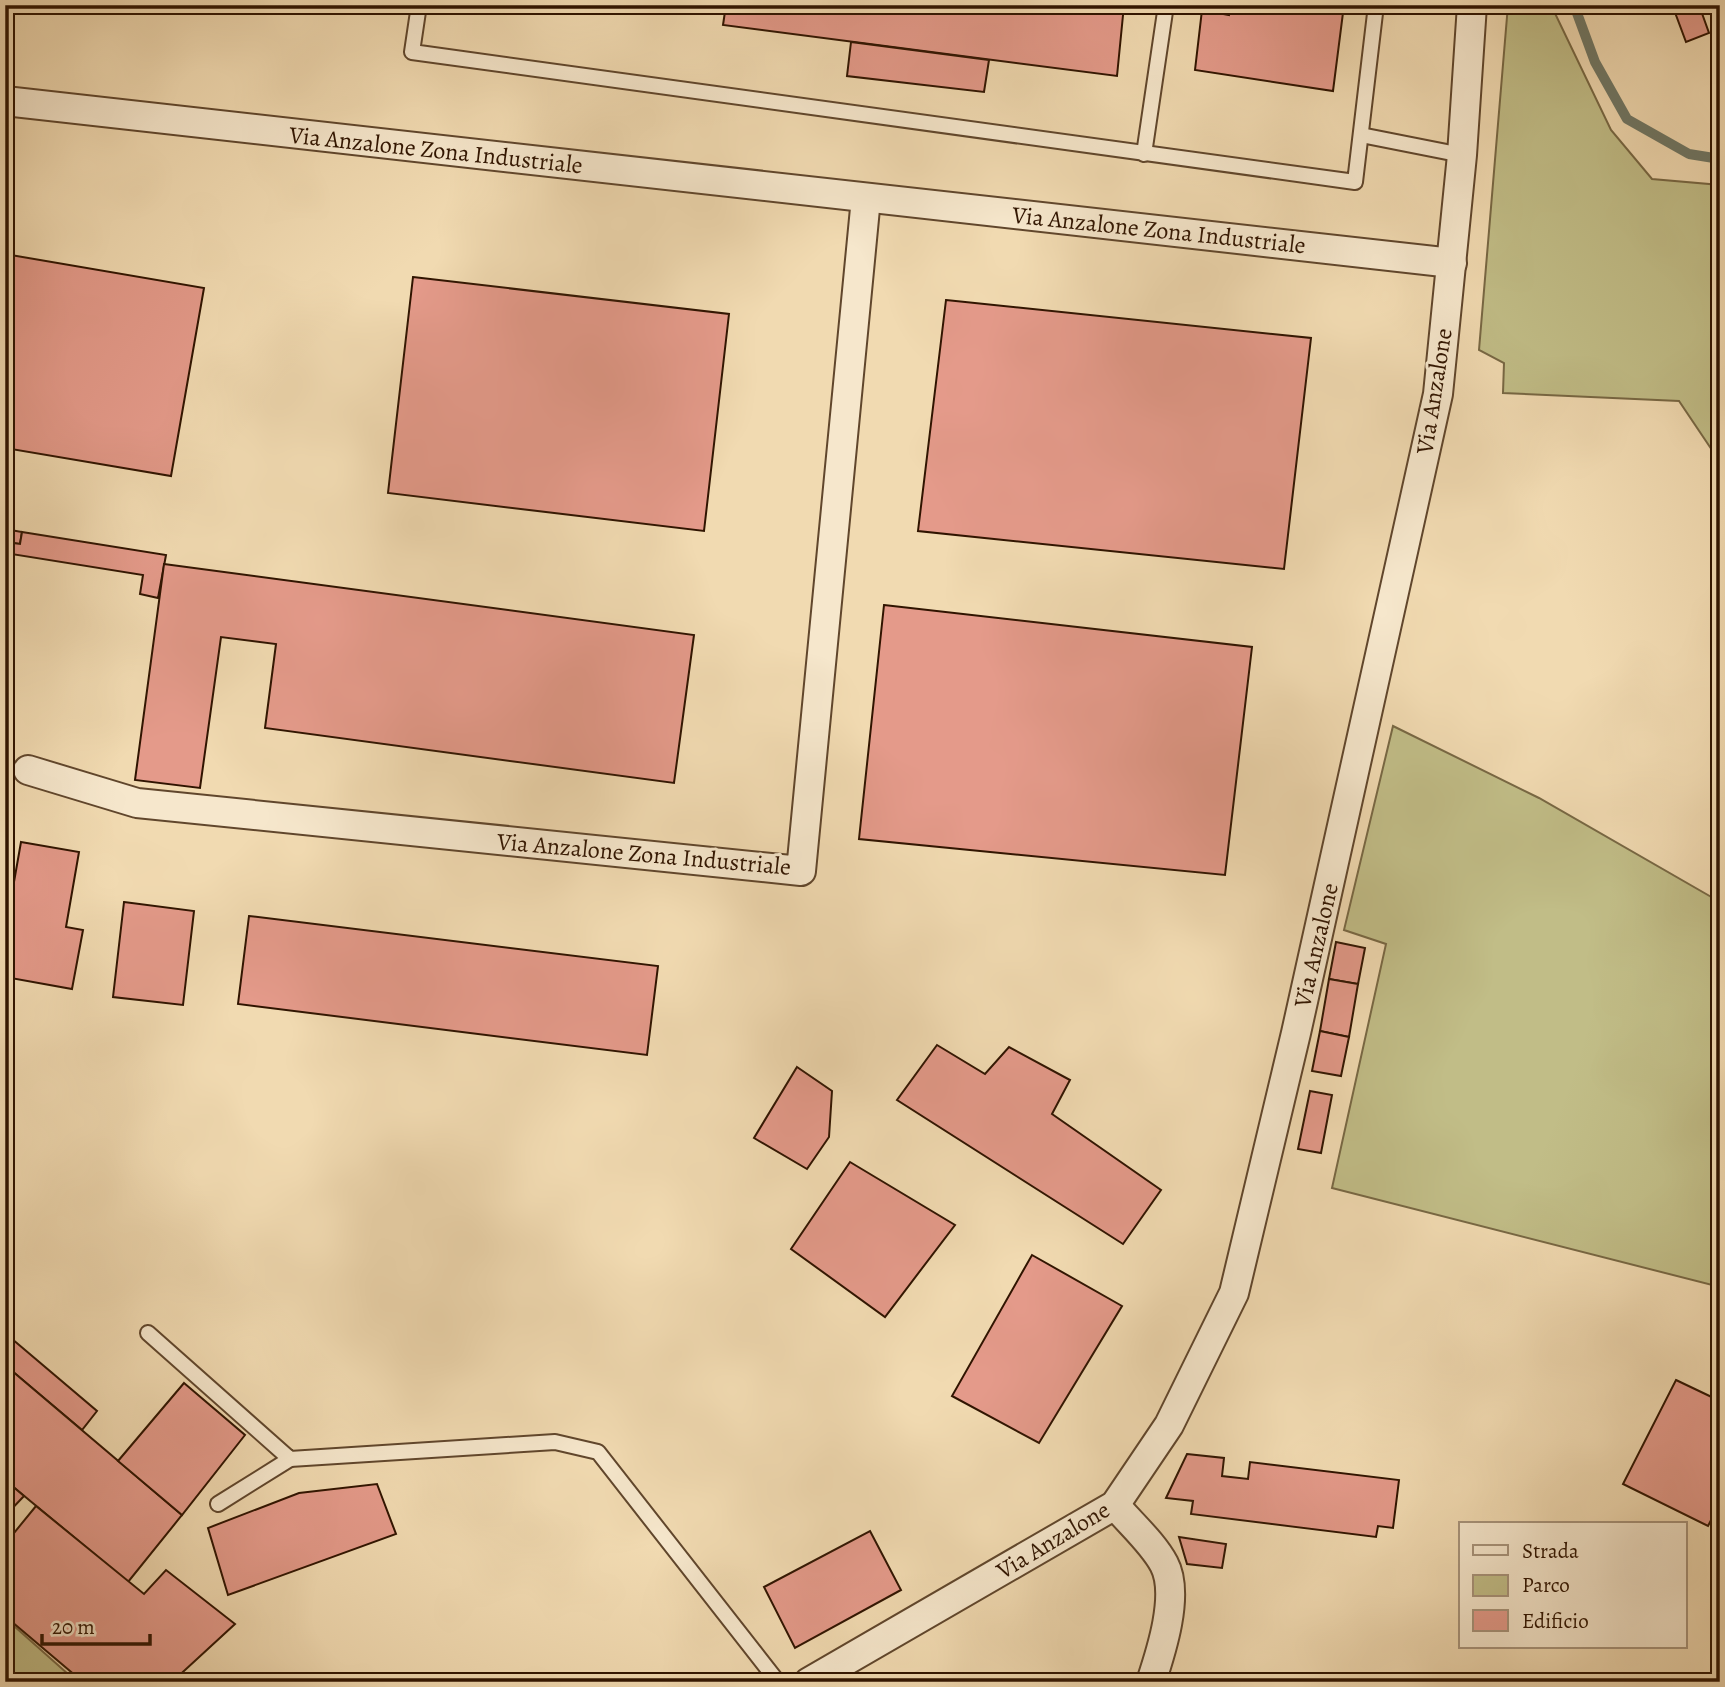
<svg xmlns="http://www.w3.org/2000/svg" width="1725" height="1687" font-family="Alegreya,serif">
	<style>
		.green { fill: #c1bd87; stroke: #786844; stroke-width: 2 }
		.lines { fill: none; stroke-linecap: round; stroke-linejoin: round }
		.stream { stroke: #707866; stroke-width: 10 }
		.building { fill: #e49a8a; stroke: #301400; stroke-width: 2 }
		.service-casing { stroke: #60462c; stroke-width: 18 }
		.minor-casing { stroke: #60462c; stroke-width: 32 }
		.service { stroke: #f6e7cc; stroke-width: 14 }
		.minor { stroke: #f6e7cc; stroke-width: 28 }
		.labels { text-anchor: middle; stroke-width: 6; stroke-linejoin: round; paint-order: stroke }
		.street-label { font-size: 24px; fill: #301400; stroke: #f6e7cc }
	</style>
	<rect width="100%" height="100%" fill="#f1dab1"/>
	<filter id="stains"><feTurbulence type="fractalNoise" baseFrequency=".00286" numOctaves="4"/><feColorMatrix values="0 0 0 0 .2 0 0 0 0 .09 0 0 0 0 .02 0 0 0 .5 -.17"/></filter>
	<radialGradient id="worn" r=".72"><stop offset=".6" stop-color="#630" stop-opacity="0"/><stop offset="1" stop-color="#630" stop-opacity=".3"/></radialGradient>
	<g class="green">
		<path d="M 1508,5 L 1551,5 L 1611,130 L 1652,179 L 1720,185 L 1720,462 L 1679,401 L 1503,393 L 1504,363 L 1479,350 Z"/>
		<path d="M 1393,726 L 1539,798 L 1720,902 L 1720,1287 L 1332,1188 L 1386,944 L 1344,930 Z"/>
		<path d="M 5,1618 L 77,1682 L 5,1682 Z"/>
	</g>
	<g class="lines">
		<path class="stream" d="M 1574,5 L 1595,62 L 1627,119 L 1689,154 L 1720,159"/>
	</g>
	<g class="building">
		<path d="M 726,5 L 1124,5 L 1117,76 L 723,25 Z"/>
		<path d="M 1231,5 L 1344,5 L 1333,91 L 1195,70 L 1202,10 L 1229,15 Z"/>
		<path d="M 1678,5 L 1699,5 L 1709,33 L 1686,42 L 1673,7 Z"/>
		<path d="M 851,42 L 989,60 L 984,92 L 847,76 Z"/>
		<path d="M 5,254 L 204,288 L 171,476 L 5,448 Z"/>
		<path d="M 413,277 L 729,314 L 704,531 L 388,493 Z"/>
		<path d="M 946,300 L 1311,338 L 1284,569 L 918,531 Z"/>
		<path d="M 5,529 L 22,532 L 20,544 L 5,542 Z"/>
		<path d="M 22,532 L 166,555 L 158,598 L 140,594 L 143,575 L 5,553 L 5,542 L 20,544 Z"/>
		<path d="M 164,564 L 694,635 L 674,783 L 265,728 L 276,644 L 221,637 L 200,788 L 135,780 Z"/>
		<path d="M 884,605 L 1252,647 L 1225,875 L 859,839 Z"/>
		<path d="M 21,842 L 79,852 L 66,927 L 83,930 L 72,989 L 5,977 L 5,933 Z"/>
		<path d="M 124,902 L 194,911 L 183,1005 L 113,997 Z"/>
		<path d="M 249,916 L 658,966 L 647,1055 L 238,1004 Z"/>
		<path d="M 1336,942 L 1365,948 L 1358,984 L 1329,979 Z"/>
		<path d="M 1329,979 L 1358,984 L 1349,1037 L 1320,1031 Z"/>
		<path d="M 1320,1031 L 1349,1037 L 1341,1076 L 1312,1071 Z"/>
		<path d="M 937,1045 L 985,1074 L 1009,1047 L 1070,1080 L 1052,1114 L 1161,1190 L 1123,1244 L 897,1100 Z"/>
		<path d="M 797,1067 L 832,1091 L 829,1137 L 807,1169 L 754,1138 Z"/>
		<path d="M 1310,1091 L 1332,1095 L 1321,1153 L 1298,1149 Z"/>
		<path d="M 850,1162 L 955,1225 L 885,1317 L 791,1249 Z"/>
		<path d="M 1032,1255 L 1122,1306 L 1039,1443 L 952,1396 Z"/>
		<path d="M 5,1333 L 97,1411 L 82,1430 L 5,1365 Z"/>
		<path d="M 5,1365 L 182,1515 L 128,1582 L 5,1480 Z"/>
		<path d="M 1676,1380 L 1720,1401 L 1720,1503 L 1708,1526 L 1623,1484 Z"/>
		<path d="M 184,1383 L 245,1435 L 182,1515 L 118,1461 Z"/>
		<path d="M 1187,1454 L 1224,1458 L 1222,1476 L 1248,1479 L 1250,1462 L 1399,1480 L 1393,1528 L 1378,1526 L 1376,1537 L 1191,1514 L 1193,1501 L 1166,1498 Z"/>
		<path d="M 5,1480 L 24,1496 L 5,1516 Z"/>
		<path d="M 377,1484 L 396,1534 L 228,1595 L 208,1528 L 299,1493 Z"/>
		<path d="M 36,1506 L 144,1594 L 166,1570 L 235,1624 L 172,1682 L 83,1682 L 5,1616 L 5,1544 Z"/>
		<path d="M 870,1531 L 901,1590 L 795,1648 L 764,1587 Z"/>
		<path d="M 1179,1537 L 1226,1544 L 1222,1568 L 1187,1564 Z"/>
	</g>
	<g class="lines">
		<defs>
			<g id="service">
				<path d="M 419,5 L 412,52 L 1355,182 L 1376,5"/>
				<path d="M 1361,135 L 1462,155"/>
				<path d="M 1144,154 L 1166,5"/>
				<path d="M 148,1333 L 290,1459 L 555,1442 L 598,1452 L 778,1682"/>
				<path d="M 218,1504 L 290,1459"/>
			</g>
			<g id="minor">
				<path d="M 5,101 L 1452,263"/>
				<path d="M 28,770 L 137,803 L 801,871 L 866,198"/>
				<path d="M 1115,1505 C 1130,1523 1153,1543 1164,1564 C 1180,1594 1161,1652 1151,1682"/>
				<path d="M 809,1682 L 1115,1505 L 1169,1425 L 1234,1293 L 1296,1033 L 1438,394 L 1462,155 L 1472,5"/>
			</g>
		</defs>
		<use href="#service" class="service-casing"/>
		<use href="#minor" class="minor-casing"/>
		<use href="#service" class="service"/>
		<use href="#minor" class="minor"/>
	</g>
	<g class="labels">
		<g class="street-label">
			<text transform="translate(436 150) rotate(6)" y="8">Via Anzalone Zona Industriale</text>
			<text transform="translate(1159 230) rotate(6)" y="8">Via Anzalone Zona Industriale</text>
			<text transform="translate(1434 391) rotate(-81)" y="8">Via Anzalone</text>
			<text transform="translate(644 854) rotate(5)" y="8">Via Anzalone Zona Industriale</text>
			<text transform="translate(1316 945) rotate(-77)" y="8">Via Anzalone</text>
			<text transform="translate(1053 1540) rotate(-31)" y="8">Via Anzalone</text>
		</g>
	</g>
	<rect width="1725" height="1687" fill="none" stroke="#f1dab1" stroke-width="28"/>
	<rect x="7" y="7" width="1711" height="1673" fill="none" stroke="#301400" stroke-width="3.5"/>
	<rect x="14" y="14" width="1697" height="1659" fill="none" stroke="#301400" stroke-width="2"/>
	<rect x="1459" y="1522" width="228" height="126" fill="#f6e7cc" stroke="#a7937a" stroke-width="2"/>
	<rect x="1473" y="1545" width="35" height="10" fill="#f6e7cc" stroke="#a7937a" stroke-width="2"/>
	<text x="1522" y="1558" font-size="21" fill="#301400">Strada</text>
	<rect x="1473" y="1575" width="35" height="21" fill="#c1bd87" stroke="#a7937a" stroke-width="2"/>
	<text x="1522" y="1592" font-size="21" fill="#301400">Parco</text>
	<rect x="1473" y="1610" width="35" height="21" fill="#e49a8a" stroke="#a7937a" stroke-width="2"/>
	<text x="1522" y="1628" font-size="21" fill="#301400">Edificio</text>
	<path d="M42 1634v10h108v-10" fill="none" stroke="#301400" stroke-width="3.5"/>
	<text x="52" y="1634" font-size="21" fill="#301400" stroke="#f6e7cc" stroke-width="5" paint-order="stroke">20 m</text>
	<rect width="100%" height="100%" filter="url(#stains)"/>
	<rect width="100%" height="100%" fill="url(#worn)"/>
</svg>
